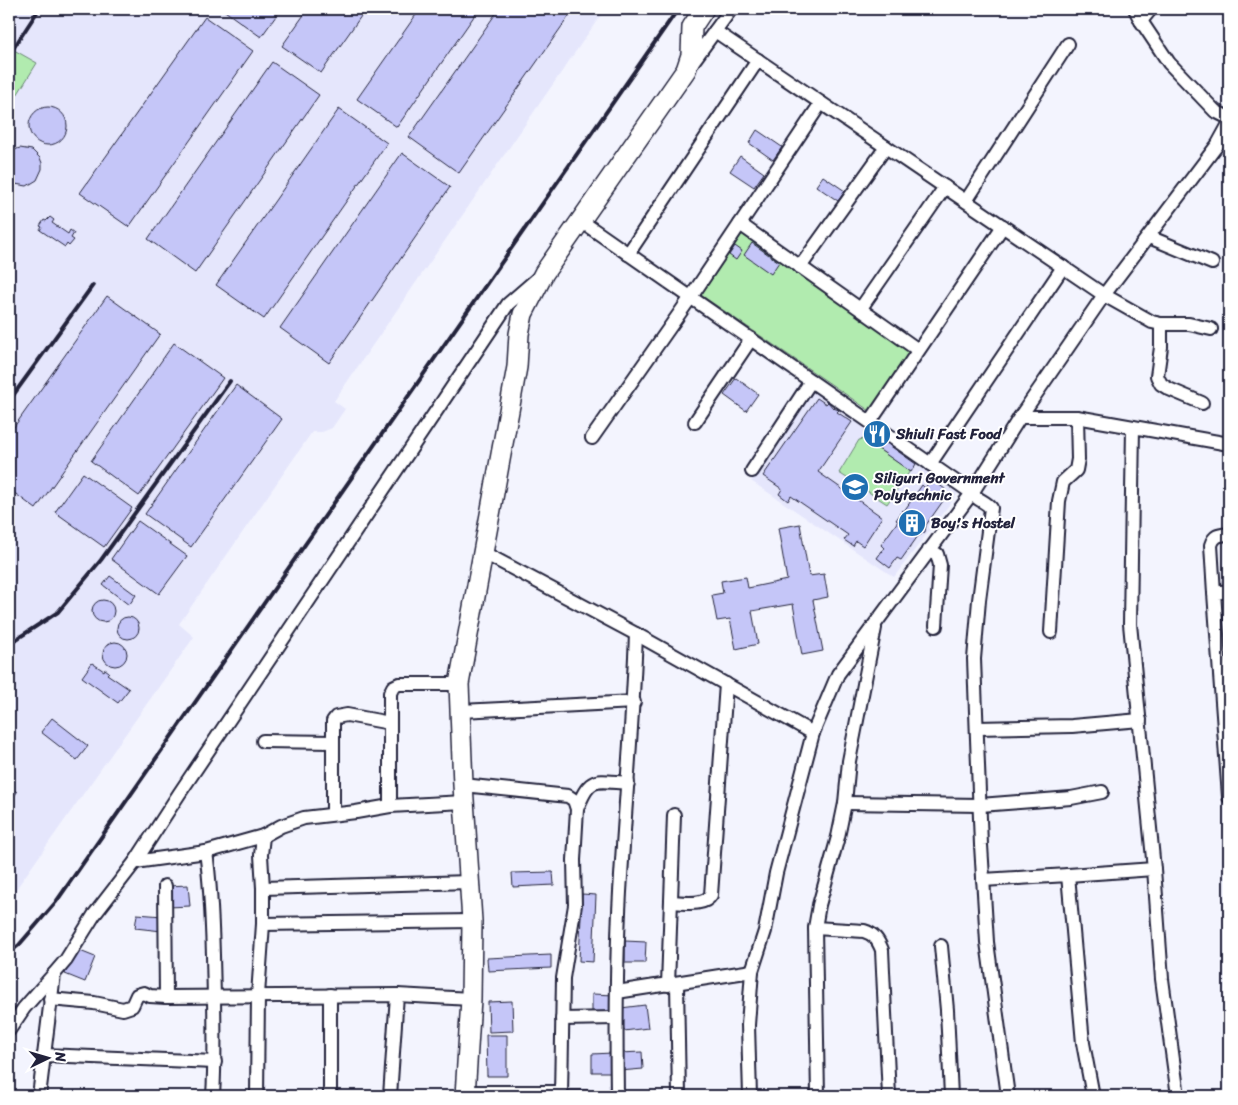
<svg xmlns="http://www.w3.org/2000/svg" width="1238" height="1105" font-family="Sriracha,sans-serif">
	<style>
		.built { fill: #e5e6fc }
		.green { fill: #b1ebaf; stroke: #6a8675 }
		.building { fill: #c5c6f8; stroke: #22223b }
		.lines { fill: none; stroke-linecap: round; stroke-linejoin: round }
		.street-casing { stroke: #22223b; stroke-width: 16 }
		.secondary-casing { stroke: #22223b; stroke-width: 22 }
		.street { stroke: #fff; stroke-width: 12 }
		.secondary { stroke: #fff; stroke-width: 19 }
		.rail { stroke: #22223b; stroke-width: 4 }
		.labels { text-anchor: middle; stroke-width: 4; stroke-linejoin: round; paint-order: stroke }
		.poi-label { font-size: 15px; font-weight: bold; fill: #22223b; stroke: #fff; text-anchor: start }
	</style>
	<rect width="100%" height="100%" fill="#f3f4fe"/>
	<filter id="ink" filterUnits="userSpaceOnUse"><feTurbulence type="fractalNoise" baseFrequency=".02" numOctaves="2"/><feDisplacementMap in="SourceGraphic" scale="10" xChannelSelector="R" yChannelSelector="G"/><feConvolveMatrix kernelMatrix="1 2 1 2 8 2 1 2 1" color-interpolation-filters="sRGB"/></filter>
	<g filter="url(#ink)">
		<g class="built">
			<path d="M 9,9 L 605,9 L 334,401 L 345,409 L 332,428 L 322,432 L 312,432 L 179,624 L 194,637 L 9,899 Z"/>
			<path d="M 814,390 L 870,432 L 958,493 L 894,577 L 751,481 Z"/>
		</g>
		<g class="green">
			<path d="M 14,50 L 37,63 L 9,108 L 9,60 Z"/>
			<path d="M 742,234 L 911,350 L 870,411 L 701,295 Z"/>
			<path d="M 864,439 L 910,471 L 887,504 L 839,473 L 859,440 Z"/>
		</g>
		<g class="building">
			<path d="M 222,9 L 281,9 L 261,37 Z"/>
			<path d="M 308,9 L 366,9 L 321,73 L 282,46 Z"/>
			<path d="M 420,9 L 479,9 L 397,127 L 357,99 Z"/>
			<path d="M 499,9 L 574,9 L 459,173 L 409,137 Z"/>
			<path d="M 205,17 L 253,51 L 129,227 L 80,193 Z"/>
			<path d="M 272,62 L 319,95 L 195,273 L 148,239 Z"/>
			<circle cx="48" cy="126" r="19"/>
			<path d="M 339,109 L 387,143 L 264,319 L 216,285 Z"/>
			<path d="M 757,130 L 782,147 L 773,160 L 749,143 Z"/>
			<path d="M 20,148 L 32,150 L 40,158 L 42,163 L 42,169 L 37,180 L 27,186 L 15,184 L 9,179 L 9,155 L 14,150 Z"/>
			<path d="M 402,153 L 450,187 L 329,363 L 280,328 Z"/>
			<path d="M 740,156 L 764,173 L 754,187 L 730,171 Z"/>
			<path d="M 823,176 L 845,191 L 838,201 L 816,186 Z"/>
			<path d="M 50,217 L 54,220 L 52,223 L 68,234 L 70,230 L 74,233 L 71,238 L 74,240 L 69,246 L 67,244 L 65,247 L 40,230 L 42,227 L 40,226 L 44,220 L 46,221 Z"/>
			<path d="M 752,243 L 779,262 L 771,274 L 744,255 Z"/>
			<path d="M 735,246 L 742,251 L 736,260 L 729,255 Z"/>
			<path d="M 107,296 L 160,334 L 36,509 L 9,489 L 9,434 Z"/>
			<path d="M 174,343 L 223,378 L 139,496 L 91,461 Z"/>
			<path d="M 736,378 L 758,394 L 746,411 L 724,395 Z"/>
			<path d="M 236,385 L 282,419 L 191,547 L 145,514 Z"/>
			<path d="M 817,398 L 826,404 L 828,402 L 833,408 L 839,410 L 837,412 L 852,422 L 818,472 L 882,517 L 863,546 L 856,541 L 853,546 L 844,540 L 848,535 L 791,496 L 788,501 L 779,494 L 782,489 L 763,476 Z"/>
			<path d="M 872,433 L 916,464 L 911,472 L 867,441 Z"/>
			<path d="M 83,473 L 132,508 L 104,547 L 55,512 Z"/>
			<path d="M 931,479 L 945,489 L 939,498 L 943,501 L 926,525 L 925,532 L 918,536 L 901,560 L 897,558 L 890,568 L 877,558 L 884,548 L 881,545 L 898,521 L 896,520 L 903,510 L 904,511 L 922,485 L 925,488 Z"/>
			<path d="M 138,521 L 187,556 L 159,594 L 111,559 Z"/>
			<path d="M 800,524 L 809,576 L 824,574 L 828,597 L 813,600 L 823,651 L 802,655 L 793,604 L 752,611 L 758,644 L 736,649 L 730,619 L 717,621 L 712,595 L 723,593 L 721,581 L 746,577 L 748,588 L 787,580 L 778,528 Z"/>
			<path d="M 110,576 L 136,595 L 129,605 L 103,585 Z"/>
			<circle cx="103" cy="611" r="11"/>
			<circle cx="128" cy="628" r="11"/>
			<circle cx="115" cy="654" r="12"/>
			<path d="M 92,663 L 104,671 L 105,669 L 109,672 L 107,674 L 129,689 L 118,703 L 82,677 Z"/>
			<path d="M 52,718 L 88,746 L 77,760 L 41,732 Z"/>
			<path d="M 9,787 L 17,792 L 9,804 Z"/>
			<path d="M 553,872 L 554,885 L 513,887 L 512,873 Z"/>
			<path d="M 188,885 L 190,906 L 169,907 L 168,886 Z"/>
			<path d="M 582,894 L 596,895 L 593,962 L 579,961 Z"/>
			<path d="M 137,914 L 163,916 L 162,931 L 135,928 Z"/>
			<path d="M 625,941 L 646,942 L 645,963 L 625,963 Z"/>
			<path d="M 75,949 L 95,957 L 85,982 L 65,974 Z"/>
			<path d="M 551,955 L 551,968 L 488,971 L 487,958 Z"/>
			<path d="M 592,994 L 615,995 L 615,1016 L 592,1016 Z"/>
			<path d="M 512,1001 L 513,1031 L 489,1032 L 488,1002 Z"/>
			<path d="M 645,1005 L 648,1028 L 624,1031 L 621,1008 Z"/>
			<path d="M 486,1035 L 507,1035 L 507,1076 L 487,1076 Z"/>
			<path d="M 642,1052 L 643,1069 L 620,1071 L 619,1053 Z"/>
			<path d="M 612,1053 L 612,1072 L 592,1072 L 592,1054 Z"/>
			<rect x="569" y="1090" width="20" height="6"/>
		</g>
		<g class="lines">
			<defs>
				<g id="street">
					<path d="M 1135,9 L 1141,21 L 1169,63 L 1215,111 L 1229,118"/>
					<path d="M 1141,21 L 1151,9"/>
					<path d="M 715,31 L 1104,295 L 1152,322 L 1161,324 L 1189,324 L 1211,329"/>
					<path d="M 691,64 L 731,9"/>
					<path d="M 966,201 L 1068,44"/>
					<path d="M 581,221 L 972,493 C 977,500 985,501 991,508 L 979,600 L 974,659 L 981,845 L 987,942 L 1008,1096"/>
					<path d="M 740,224 L 918,350"/>
					<path d="M 1149,237 L 1212,263"/>
					<path d="M 628,254 L 758,60"/>
					<path d="M 800,267 L 886,147"/>
					<path d="M 861,308 L 945,187"/>
					<path d="M 1161,324 L 1161,347 L 1157,376 L 1161,384 L 1169,389 L 1202,403"/>
					<path d="M 1020,417 L 1077,417 L 1229,444"/>
					<path d="M 695,422 L 751,339"/>
					<path d="M 870,422 L 1003,226"/>
					<path d="M 1133,427 L 1130,624 L 1154,869 L 1162,979 L 1178,1096"/>
					<path d="M 592,438 L 691,297 L 821,103"/>
					<path d="M 930,464 L 1063,267"/>
					<path d="M 752,471 L 811,381"/>
					<path d="M 929,550 L 937,554 L 940,565 L 936,626"/>
					<path d="M 484,553 L 636,634 L 813,733"/>
					<path d="M 1229,591 L 1214,593 L 1229,797"/>
					<path d="M 1214,593 L 1211,545 C 1214,535 1219,535 1229,534"/>
					<path d="M 1051,632 L 1059,501 L 1063,482 L 1076,470 L 1078,459 L 1077,417"/>
					<path d="M 461,711 L 634,702"/>
					<path d="M 977,728 L 1072,726 L 1140,720"/>
					<path d="M 263,741 L 333,742"/>
					<path d="M 463,785 L 568,796 L 574,800 L 577,809 L 574,860 L 575,905 L 563,978 L 561,1096"/>
					<path d="M 845,803 L 980,805 L 1071,798 L 1102,792"/>
					<path d="M 390,806 L 390,693 L 393,687 L 399,684 L 459,684"/>
					<path d="M 577,809 C 590,775 595,781 628,783"/>
					<path d="M 333,814 L 333,721 L 336,717 L 347,715 L 390,723"/>
					<path d="M 206,852 C 211,886 212,920 213,955 C 214,1002 216,1049 213,1096"/>
					<path d="M 135,862 L 206,852 L 263,836 L 281,826 L 304,818 L 356,812 L 390,806 L 464,802"/>
					<path d="M 1068,875 L 1154,869"/>
					<path d="M 983,880 L 1068,875 L 1083,1043 L 1093,1096"/>
					<path d="M 165,886 L 166,997"/>
					<path d="M 263,888 L 470,882"/>
					<path d="M 671,902 C 682,902 704,907 711,895 L 726,684"/>
					<path d="M 263,924 L 472,921"/>
					<path d="M 815,928 L 864,931 C 874,934 878,940 882,950 L 889,1096"/>
					<path d="M 941,946 L 947,1010 L 951,1096"/>
					<path d="M 677,984 L 679,1096"/>
					<path d="M 668,985 L 674,815"/>
					<path d="M 617,992 L 752,971"/>
					<path d="M 50,999 L 94,1003 L 123,1009 L 132,1006 L 137,995 L 144,993 L 150,996 L 166,997 L 397,995 L 471,999"/>
					<path d="M 562,1019 L 616,1018"/>
					<path d="M 9,1030 L 24,1008 L 54,974"/>
					<path d="M 44,1055 L 215,1062"/>
					<path d="M 465,1092 L 560,1092"/>
					<path d="M 39,1096 L 54,974 L 66,960 L 94,915 L 135,862 L 179,794 L 508,304 L 538,278"/>
					<path d="M 257,1096 L 258,995 L 263,924 L 263,888 L 261,855 L 263,836"/>
					<path d="M 330,1096 L 330,995"/>
					<path d="M 390,1096 L 397,995"/>
					<path d="M 617,1096 C 616,1023 616,950 621,876 C 626,796 633,715 636,634"/>
					<path d="M 750,1096 L 748,1025 L 752,971 L 765,931 L 776,873 L 813,733 L 838,674 L 972,493 L 1020,417 L 1104,295 L 1218,144 L 1229,124"/>
					<path d="M 818,1096 L 815,928 L 819,905 L 838,837 L 845,803 L 849,761 L 875,628"/>
				</g>
				<path id="secondary" d="M 465,1096 L 471,999 L 472,921 L 463,785 L 459,684 L 517,367 L 519,334 L 523,314 L 544,273 L 686,70 L 691,55 L 692,27 L 704,9"/>
			</defs>
			<use href="#street" class="street-casing"/>
			<use href="#secondary" class="secondary-casing"/>
			<use href="#street" class="street"/>
			<use href="#secondary" class="secondary"/>
			<g class="rail">
				<path d="M 9,55 L 39,9"/>
				<path d="M 9,401 L 93,285"/>
				<path d="M 9,644 L 58,612 L 101,560 L 230,381"/>
				<path d="M 9,953 L 19,945 L 56,902 L 678,9"/>
			</g>
		</g>
	</g>
	<defs>
		<symbol id="restaurant-disc" viewBox="-11 -11 22 22"><circle r="9.5" fill="#1f6fb2" stroke="#fff"/><path d="M-5-6h1v4h1v-4h1v4h1v-4h1v5L-1.5 .5V6h-2V.5L-5-1ZM5-6V6H3V1.5H1.5Q1.5-4 5-6Z" fill="#fff"/></symbol>
		<symbol id="university-disc" viewBox="-11 -11 22 22"><circle r="9.5" fill="#1f6fb2" stroke="#fff"/><path d="M0-5L7-2L0 1L-7-2ZM-4 1L0 2.5L4 1V4Q0 6-4 4Z" fill="#fff"/></symbol>
		<symbol id="building-disc" viewBox="-11 -11 22 22"><circle r="9.5" fill="#1f6fb2" stroke="#fff"/><path d="M-4-6H4V6H1V3H-1V6H-4ZM-2.5-4.3h1.7v1.8h-1.7ZM.8-4.3h1.7v1.8H.8ZM-2.5-1h1.7V.8h-1.7ZM.8-1h1.7V.8H.8Z" fill="#fff"/></symbol>
	</defs>
	<g fill-rule="evenodd">
		<use href="#restaurant-disc" x="861" y="418" width="32" height="32"/>
		<use href="#university-disc" x="839" y="471" width="32" height="32"/>
		<use href="#building-disc" x="896" y="507" width="32" height="32"/>
	</g>
	<g class="labels">
		<g class="poi-label">
			<text x="896" y="439">Shiuli Fast Food</text>
			<text x="874" y="483">Siliguri Government<tspan x="874" dy="17">Polytechnic</tspan></text>
			<text x="931" y="528">Boy's Hostel</text>
		</g>
	</g>
	<rect width="1238" height="1105" fill="none" stroke="#fff" stroke-width="30"/>
	<rect x="15" y="15" width="1208" height="1075" fill="none" stroke="#22223b" stroke-width="2" filter="url(#ink)"/>
	<g transform="translate(48 1058) rotate(85)" stroke="#ffffff" stroke-width="4" paint-order="stroke">
	<path d="M0-4L9 19L0 12L-9 19Z" fill="#22223b"/>
	<text y="-8" font-size="14" font-weight="bold" text-anchor="middle" fill="#22223b">N</text>
	</g>
</svg>
